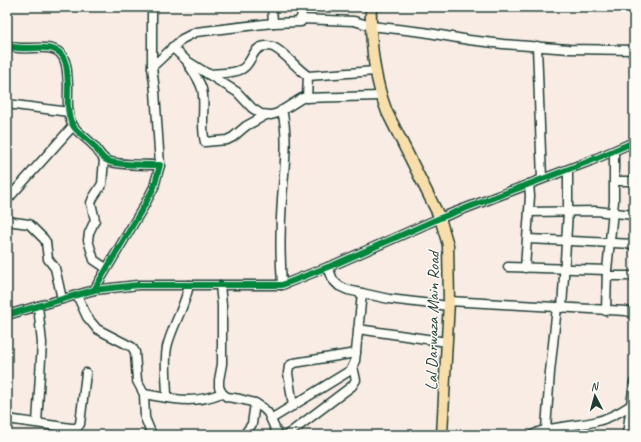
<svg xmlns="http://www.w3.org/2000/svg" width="641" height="442" font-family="Caveat,sans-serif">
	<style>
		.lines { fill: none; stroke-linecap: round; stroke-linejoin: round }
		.minor-casing { stroke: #1f3d34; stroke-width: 11 }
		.major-casing { stroke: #1f3d34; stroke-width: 13 }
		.minor { stroke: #fdfcf7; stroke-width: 8 }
		.major { stroke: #f8deab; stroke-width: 10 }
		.cycleway-casing { stroke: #fdfcf7; stroke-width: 8 }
		.cycleway { stroke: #00873e; stroke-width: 6 }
		.labels { text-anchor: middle; stroke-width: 3; stroke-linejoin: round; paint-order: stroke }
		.street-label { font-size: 17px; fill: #1f3d34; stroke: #fdfcf7 }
	</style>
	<rect width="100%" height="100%" fill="#f8ece5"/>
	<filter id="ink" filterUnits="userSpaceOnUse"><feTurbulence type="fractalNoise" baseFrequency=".025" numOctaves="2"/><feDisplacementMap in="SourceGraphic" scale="8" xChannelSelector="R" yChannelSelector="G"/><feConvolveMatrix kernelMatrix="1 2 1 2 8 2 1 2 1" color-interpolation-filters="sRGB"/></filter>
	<g filter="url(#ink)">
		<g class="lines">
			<defs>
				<g id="minor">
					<path d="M 152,7 L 152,67 L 155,91 L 160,165"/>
					<path d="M 272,7 L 273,23"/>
					<path d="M 300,19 L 354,21 L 371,26 L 423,32 L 469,40 L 503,44 L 569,49 L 634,50"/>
					<path d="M 7,45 C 22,53 48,42 60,53 C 68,61 67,75 68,85 C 68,98 66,116 74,127 C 79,134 88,139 94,146 C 98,151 102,159 108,161 C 116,165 148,165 160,165 L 154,187 L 144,206 L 94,290"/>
					<path d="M 537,46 L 542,179"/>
					<path d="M 172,47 L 187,61 L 237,92 L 252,108 L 261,114 L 271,115 L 278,113 L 302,98 L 381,96"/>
					<path d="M 188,64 C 193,72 199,79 202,89 C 206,106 200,124 205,142 L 227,140 L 233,137 L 246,126 L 266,115"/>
					<path d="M 152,67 L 182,39 L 196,32 L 273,23 L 301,22 L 302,20 L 301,7"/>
					<path d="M 208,74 C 219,73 233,74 242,69 C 253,63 251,47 266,46 C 269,46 272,46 275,48 C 287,55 296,68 308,76 L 375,71"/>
					<path d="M 307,98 L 308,76"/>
					<path d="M 7,104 L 69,112"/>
					<path d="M 282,110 C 289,139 284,170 282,199 C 280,227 280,256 282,285"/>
					<path d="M 104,159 L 102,184 L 93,198 L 91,203 L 95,220 L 89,233 L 88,240 L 94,260 L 106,268"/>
					<path d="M 615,181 L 634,181"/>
					<path d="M 7,200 L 73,126"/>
					<path d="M 529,212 L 596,211 L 634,215"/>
					<path d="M 7,219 L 14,222 L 29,224 L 44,239 L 46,242 L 48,259 L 55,268 L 62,299"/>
					<path d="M 528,239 L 634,244"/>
					<path d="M 328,267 L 333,280 L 339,286 L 348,290 L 389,299 L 449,306"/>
					<path d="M 508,267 L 607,270"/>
					<path d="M 525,268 L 530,196 L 529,184"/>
					<path d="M 607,276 L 634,276"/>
					<path d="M 220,285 L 222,305 L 222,364 L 219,380 L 219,387 L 222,393 L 227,397 L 240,399 L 255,403 L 263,408 L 268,413 L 278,435"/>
					<path d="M 77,295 L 87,317 L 97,329 L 132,347 L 135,352 L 137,381 L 144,394 L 145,418 L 152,435"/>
					<path d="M 449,301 L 626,311 L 634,313"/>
					<path d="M 562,308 L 568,212 L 568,170"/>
					<path d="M 606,311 L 607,270 L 614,201 L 614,152"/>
					<path d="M 7,315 L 94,290 L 138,285 L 282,285 L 338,263 L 440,218 L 590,161 L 634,142"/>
					<path d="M 358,329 L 447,342"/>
					<path d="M 144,394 C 174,399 193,405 222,393"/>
					<path d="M 167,398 C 167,381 164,364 167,347 C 172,326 185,307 189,285"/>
					<path d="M 293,406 L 288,373 L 289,366 L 294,363 L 356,353"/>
					<path d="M 7,419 L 71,428 L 77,428 L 80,424 L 86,373"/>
					<path d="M 271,419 L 351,370 L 355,361 L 362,293"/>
					<path d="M 37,423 L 42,343 L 38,306"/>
					<path d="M 546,429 L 550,372 L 557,307"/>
					<path d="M 244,435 L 252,424 L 255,403"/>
					<path d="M 287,435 L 352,386 L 356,380 L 353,367"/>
					<path d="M 533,435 C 540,428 581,425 594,422 C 608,419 619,413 631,405"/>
					<path d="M 627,435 L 634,382"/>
				</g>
				<path id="major" d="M 371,7 C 370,43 374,78 387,112 L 440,218 L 448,245 L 449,301 L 442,435"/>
			</defs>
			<use href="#minor" class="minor-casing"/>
			<use href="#major" class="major-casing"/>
			<use href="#minor" class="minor"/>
			<use href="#major" class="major"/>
			<defs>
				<g id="cycleway">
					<path d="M 7,45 C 22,53 48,42 60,53 C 68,61 67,75 68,85 C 68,98 66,116 74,127 C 79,134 88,139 94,146 C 98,151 102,159 108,161 C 116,165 148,165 160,165 L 154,187 L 144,206 L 94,290"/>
					<path d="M 7,315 L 94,290 L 138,285 L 282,285 L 338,263 L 440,218 L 590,161 L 634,142"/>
				</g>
			</defs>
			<use href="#cycleway" class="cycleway-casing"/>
			<use href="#cycleway" class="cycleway"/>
		</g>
	</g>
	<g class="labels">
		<g class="street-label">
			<text transform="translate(432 321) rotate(-89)" y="6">Lal Darwaza Main Road</text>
		</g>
	</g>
	<rect width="641" height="442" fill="none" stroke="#fdfcf7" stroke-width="24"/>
	<rect x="12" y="12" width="617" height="418" fill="none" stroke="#1f3d34" stroke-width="1.5" filter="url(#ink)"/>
	<g transform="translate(595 396) rotate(354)" stroke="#fdfcf7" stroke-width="3" paint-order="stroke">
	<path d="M0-3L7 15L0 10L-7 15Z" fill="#1f3d34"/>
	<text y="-6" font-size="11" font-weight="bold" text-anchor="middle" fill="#1f3d34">N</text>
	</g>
</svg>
